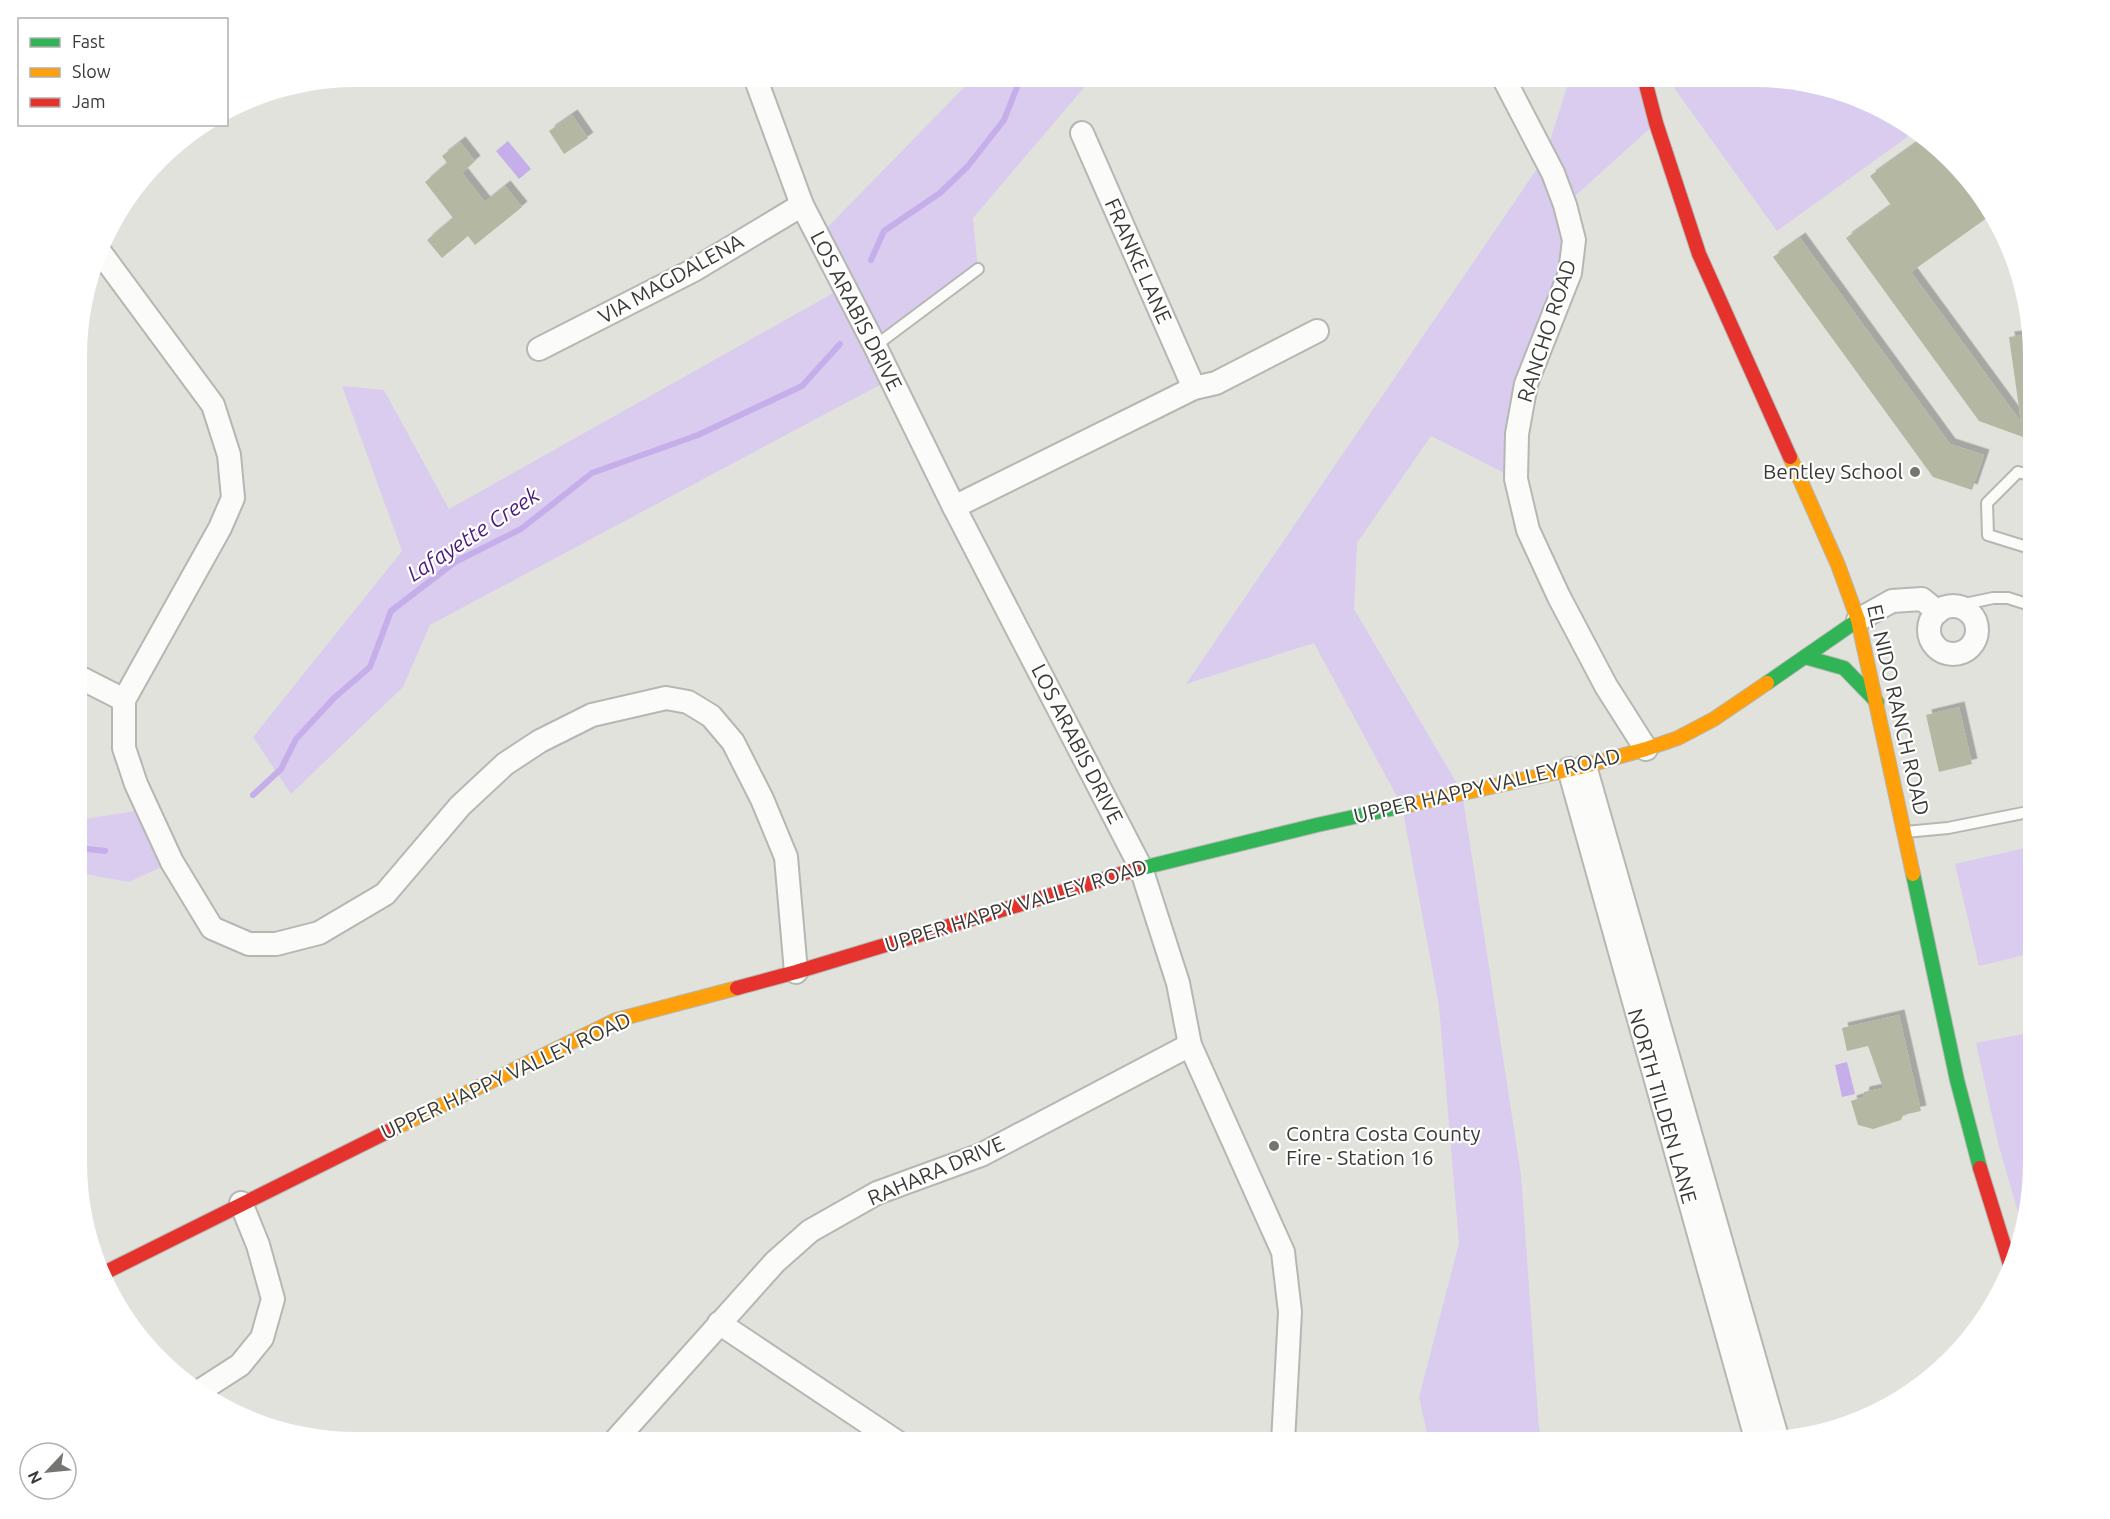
<svg xmlns="http://www.w3.org/2000/svg" width="2110" height="1519" font-family="Ubuntu,sans-serif">
	<style>
		.green { fill: #daccef }
		.water { fill: #c5aee9 }
		.lines { fill: none; stroke-linecap: round; stroke-linejoin: round }
		.stream { stroke: #c5aee9; stroke-width: 6 }
		.building { fill: #b4b7a1; filter: url(#shadow) }
		.lane-casing { stroke: #b6b7b2; stroke-width: 14 }
		.street-casing { stroke: #b6b7b2; stroke-width: 26 }
		.fast-casing { stroke: #b6b7b2; stroke-width: 16 }
		.slow-casing { stroke: #b6b7b2; stroke-width: 16 }
		.jam-casing { stroke: #b6b7b2; stroke-width: 16 }
		.lane { stroke: #fbfbfa; stroke-width: 10 }
		.street { stroke: #fbfbfa; stroke-width: 22 }
		.fast { stroke: #30b455; stroke-width: 14 }
		.slow { stroke: #ff9f0a; stroke-width: 14 }
		.jam { stroke: #e5322d; stroke-width: 14 }
		.poi-dot { fill: #757571; stroke: #fff; stroke-width: 2 }
		.labels { text-anchor: middle; stroke-width: 4.5; stroke-linejoin: round; paint-order: stroke }
		.street-label { font-size: 21px; fill: #3a3b37; stroke: #fff }
		.poi-label { font-size: 21px; fill: #3a3b37; stroke: #fff; text-anchor: end }
		.water-label { font-size: 22px; font-style: italic; fill: #4d1b7f; stroke: #fff }
	</style>
	<defs>
		<filter id="shadow"><feDropShadow dx="5.5" dy="-5.5" stdDeviation="0" flood-color="#0004"/></filter>
	</defs>
	<rect width="100%" height="100%" fill="#e2e2dd"/>
	<g class="green">
		<path d="M 974,77 L 1093,77 L 973,218 L 978,269 L 875,346 L 891,379 L 430,625 L 403,687 L 291,794 L 253,737 L 402,551 L 342,386 L 384,390 L 449,509 L 844,287 L 818,237 Z"/>
		<path d="M 1570,77 L 1644,77 L 1656,123 L 1565,205 L 1574,240 L 1526,384 L 1516,479 L 1431,436 L 1357,543 L 1354,609 L 1462,792 L 1521,1174 L 1539,1428 L 1544,1442 L 1429,1442 L 1419,1397 L 1459,1243 L 1439,1006 L 1402,806 L 1314,643 L 1186,684 L 1545,157 Z"/>
		<path d="M 1683,77 L 1772,77 L 1861,98 L 1917,130 L 1777,231 L 1672,85 Z"/>
		<path d="M 147,809 L 172,862 L 129,882 L 79,873 L 79,820 Z"/>
		<path d="M 2033,846 L 2033,953 L 1979,966 L 1955,864 Z"/>
		<path d="M 2033,1032 L 2033,1181 L 2022,1226 L 1998,1143 L 1976,1043 Z"/>
	</g>
	<g class="water">
		<path d="M 508,141 L 531,169 L 519,179 L 496,151 Z"/>
		<path d="M 1847,1062 L 1855,1094 L 1842,1097 L 1835,1065 Z"/>
	</g>
	<g class="lines">
		<g class="stream">
			<path d="M 871,260 L 884,231 L 940,193 L 968,166 L 1004,120 L 1021,77"/>
			<path d="M 253,795 L 281,769 L 296,739 L 334,698 L 370,667 L 391,611 L 455,562 L 521,529 L 592,473 L 698,435 L 802,386 L 840,344"/>
			<path d="M 79,848 L 105,851"/>
		</g>
	</g>
	<g class="building">
		<path d="M 572,115 L 588,138 L 564,154 L 549,131 Z"/>
		<path d="M 1926,136 L 1991,215 L 1911,272 L 2021,422 L 2009,337 L 2032,334 L 2033,441 L 2023,440 L 2023,437 L 1979,421 L 1846,238 L 1891,205 L 1870,176 Z"/>
		<path d="M 460,142 L 475,161 L 462,173 L 485,202 L 505,186 L 522,207 L 475,245 L 468,236 L 442,258 L 427,240 L 453,218 L 425,182 L 447,163 L 442,156 Z"/>
		<path d="M 1800,238 L 1950,444 L 1984,455 L 1972,490 L 1933,477 L 1773,257 Z"/>
		<path d="M 1959,707 L 1972,764 L 1939,772 L 1926,715 Z"/>
		<path d="M 1899,1015 L 1921,1111 L 1903,1115 L 1901,1120 L 1873,1129 L 1858,1125 L 1851,1101 L 1863,1097 L 1864,1092 L 1883,1088 L 1868,1046 L 1847,1051 L 1842,1028 Z"/>
	</g>
	<g class="lines">
		<defs>
			<g id="lane">
				<path d="M 875,346 L 978,269"/>
				<path d="M 2033,476 L 2018,472 L 1987,503 L 1988,535 L 2033,549"/>
				<path d="M 1955,606 L 1993,598 L 2008,598 L 2033,606"/>
				<path d="M 1905,832 L 1948,828 L 2033,811"/>
			</g>
			<g id="street">
				<path d="M 755,77 L 802,205 L 875,346 L 954,507 L 1141,868 L 1178,983 L 1190,1045 L 1283,1252 L 1290,1312 L 1283,1442"/>
				<path d="M 1503,77 L 1553,173 L 1565,205 L 1574,240 L 1570,273 L 1526,384 L 1517,434 L 1516,479 L 1528,530 L 1559,597 L 1606,686 L 1646,749"/>
				<path d="M 1082,133 L 1194,388"/>
				<path d="M 100,252 L 213,405 L 229,455 L 233,498 L 220,528 L 124,700 L 124,748 L 136,784 L 172,862 L 212,928 L 249,944 L 276,944 L 319,933 L 385,894 L 460,806 L 505,764 L 540,741 L 592,715 L 666,698 L 688,702 L 711,716 L 733,742 L 762,799 L 786,857 L 796,972"/>
				<path d="M 539,349 L 692,271 L 802,205"/>
				<path d="M 954,507 L 1194,388 L 1216,383 L 1317,331"/>
				<circle cx="1953" cy="630" r="24"/>
				<path d="M 1858,620 L 1892,601 L 1922,599 L 1938,612"/>
				<path d="M 79,677 L 124,700"/>
				<path d="M 1585,766 L 1777,1437"/>
				<path d="M 1569,769 L 1757,1442"/>
				<path d="M 719,1323 L 897,1442"/>
				<path d="M 198,1392 L 240,1365 L 262,1338 L 273,1299 L 258,1245 L 241,1203"/>
				<path d="M 614,1442 L 775,1262 L 810,1231 L 877,1193 L 981,1155 L 1190,1045"/>
			</g>
			<g id="fast">
				<path d="M 1805,657 L 1844,668 L 1877,702"/>
				<path d="M 1767,683 L 1858,620"/>
				<path d="M 1134,870 L 1317,825 L 1413,804"/>
				<path d="M 1913,874 L 1957,1080 L 1980,1168"/>
			</g>
			<g id="slow">
				<path d="M 1790,457 L 1838,565 L 1858,620 L 1913,874"/>
				<path d="M 1413,804 L 1585,766 L 1646,749 L 1678,738 L 1714,719 L 1767,683"/>
				<path d="M 395,1128 L 616,1020 L 737,988"/>
			</g>
			<g id="jam">
				<path d="M 1644,77 L 1656,123 L 1699,254 L 1790,457"/>
				<path d="M 737,988 L 796,972 L 1134,870"/>
				<path d="M 1980,1168 L 2012,1271"/>
				<path d="M 104,1273 L 395,1128"/>
			</g>
		</defs>
		<use href="#lane" class="lane-casing"/>
		<use href="#street" class="street-casing"/>
		<use href="#fast" class="fast-casing"/>
		<use href="#slow" class="slow-casing"/>
		<use href="#jam" class="jam-casing"/>
		<use href="#lane" class="lane"/>
		<use href="#street" class="street"/>
		<use href="#fast" class="fast"/>
		<use href="#slow" class="slow"/>
		<use href="#jam" class="jam"/>
	</g>
	<g class="poi-dot">
		<circle cx="1915" cy="472" r="6"/>
		<circle cx="1274" cy="1146" r="6"/>
	</g>
	<g class="labels">
		<g class="street-label">
			<text transform="translate(1138 261) rotate(66)" y="7">FRANKE LANE</text>
			<text transform="translate(671 279) rotate(-29)" y="7">VIA MAGDALENA</text>
			<text transform="translate(856 311) rotate(63)" y="7">LOS ARABIS DRIVE</text>
			<text transform="translate(1547 331) rotate(-72)" y="7">RANCHO ROAD</text>
			<text transform="translate(1898 710) rotate(77)" y="7">EL NIDO RANCH ROAD</text>
			<text transform="translate(1077 744) rotate(63)" y="7">LOS ARABIS DRIVE</text>
			<text transform="translate(1487 786) rotate(-13)" y="7">UPPER HAPPY VALLEY ROAD</text>
			<text transform="translate(1016 906) rotate(-17)" y="7">UPPER HAPPY VALLEY ROAD</text>
			<text transform="translate(506 1076) rotate(-25)" y="7">UPPER HAPPY VALLEY ROAD</text>
			<text transform="translate(1662 1106) rotate(74)" y="7">NORTH TILDEN LANE</text>
			<text transform="translate(936 1171) rotate(-23)" y="7">RAHARA DRIVE</text>
		</g>
		<g class="poi-label">
			<text x="1903" y="479">Bentley School</text>
			<text x="1286" y="1141" text-anchor="start">Contra Costa County<tspan x="1286" dy="24">Fire - Station 16</tspan></text>
		</g>
		<g class="water-label">
			<text transform="translate(473 534) rotate(-33)" y="8">Lafayette Creek</text>
		</g>
	</g>
	<path d="M0 0H2110V1519H0ZM356 87H1754A269 269 0 0 1 2023 356V1163A269 269 0 0 1 1754 1432H356A269 269 0 0 1 87 1163V356A269 269 0 0 1 356 87Z" fill="#fff" fill-rule="evenodd"/>
	<rect x="18" y="18" width="210" height="108" fill="#ffffff" stroke="#b0b1af" stroke-width="1.5"/>
	<rect x="30" y="38" width="30" height="9" fill="#30b455" stroke="#b0b1af" stroke-width="1.5"/>
	<text x="72" y="48" font-size="18" fill="#3a3b37">Fast</text>
	<rect x="30" y="68" width="30" height="9" fill="#ff9f0a" stroke="#b0b1af" stroke-width="1.5"/>
	<text x="72" y="78" font-size="18" fill="#3a3b37">Slow</text>
	<rect x="30" y="98" width="30" height="9" fill="#e5322d" stroke="#b0b1af" stroke-width="1.5"/>
	<text x="72" y="108" font-size="18" fill="#3a3b37">Jam</text>
	<g transform="translate(48 1471) rotate(244)"><circle r="28" fill="#ffffff" stroke="#b0b1af" stroke-width="1.5"/>
	<path d="M0-4.5L10 22L0 15L-10 22Z" fill="#757571"/>
	<text y="-9" font-size="16" font-weight="bold" text-anchor="middle" fill="#3a3b37">N</text>
	</g>
</svg>
